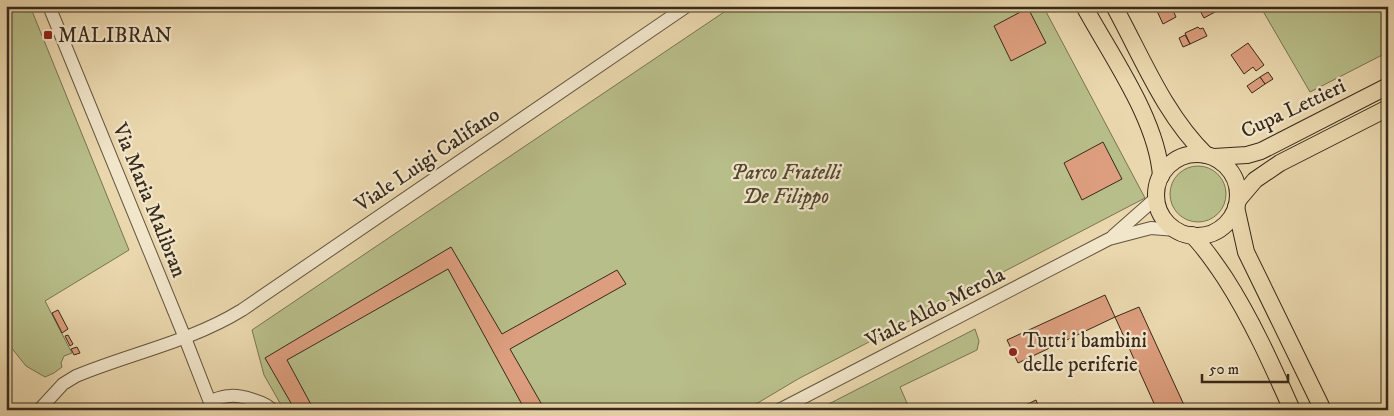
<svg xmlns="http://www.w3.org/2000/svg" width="1394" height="416" font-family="'IM FELL DW Pica',serif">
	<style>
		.green { fill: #b8be89; stroke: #787452 }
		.building { fill: #dc9e7e; stroke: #382a1a }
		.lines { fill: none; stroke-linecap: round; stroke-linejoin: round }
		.minor-casing { stroke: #64553f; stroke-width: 14 }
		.major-casing { stroke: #382a1a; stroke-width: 18 }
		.minor { stroke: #f1e5ca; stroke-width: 12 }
		.major { stroke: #ead7ad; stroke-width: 16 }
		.poi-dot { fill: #8f2418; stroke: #f1e5ca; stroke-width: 2 }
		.labels { text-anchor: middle; stroke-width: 4.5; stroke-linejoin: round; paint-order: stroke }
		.poi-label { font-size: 21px; fill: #382a1a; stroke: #f1e5ca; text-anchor: start }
		.street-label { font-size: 21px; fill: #382a1a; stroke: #f1e5ca }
		.park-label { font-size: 21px; font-style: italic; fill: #524830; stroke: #f1e5ca }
	</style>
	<rect width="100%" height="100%" fill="#ead7ad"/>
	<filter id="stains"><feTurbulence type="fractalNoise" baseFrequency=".004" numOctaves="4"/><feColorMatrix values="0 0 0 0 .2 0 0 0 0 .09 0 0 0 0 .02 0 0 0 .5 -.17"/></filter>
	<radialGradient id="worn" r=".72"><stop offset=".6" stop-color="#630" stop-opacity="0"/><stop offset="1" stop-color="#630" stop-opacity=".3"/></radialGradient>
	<g class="green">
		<path d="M 6,6 L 30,6 L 129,250 L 45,301 L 72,353 L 64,356 L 61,363 L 62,367 L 54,373 L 45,377 L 26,366 L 6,341 Z"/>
		<path d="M 733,6 L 1043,6 L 1145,198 L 798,379 L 746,410 L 284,410 L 264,375 L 252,330 Z"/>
		<path d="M 1260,6 L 1388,6 L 1388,52 L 1310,92 Z"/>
		<circle cx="1198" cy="194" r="28"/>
		<path d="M 975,329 L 979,341 L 977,350 L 900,387 L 910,410 L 817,410 Z"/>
	</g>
	<g class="building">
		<path d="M 121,6 L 159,6 L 159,9 Z"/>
		<path d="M 1168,6 L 1171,6 L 1176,17 L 1163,24 L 1157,11 Z"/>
		<path d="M 1210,6 L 1213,13 L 1204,18 L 1198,7 Z"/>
		<path d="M 1210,6 L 1223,6 L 1224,8 L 1213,13 Z"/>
		<path d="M 1028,8 L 1046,43 L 1011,61 L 994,26 Z"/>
		<path d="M 1198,27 L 1200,29 L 1203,28 L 1207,36 L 1190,44 L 1185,33 Z"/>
		<path d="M 1185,35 L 1190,44 L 1183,47 L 1179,38 Z"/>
		<path d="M 1248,43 L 1264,65 L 1256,71 L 1253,67 L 1244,74 L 1231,55 Z"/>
		<path d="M 1268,72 L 1273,79 L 1265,84 L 1260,77 Z"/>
		<path d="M 1260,77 L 1265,84 L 1252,93 L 1247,86 Z"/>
		<path d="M 1103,142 L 1122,179 L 1082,200 L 1064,163 Z"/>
		<path d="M 451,247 L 502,334 L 617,270 L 626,284 L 510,349 L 545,410 L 525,410 L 448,269 L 287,360 L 314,410 L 295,410 L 265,358 Z"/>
		<path d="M 1105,295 L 1115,317 L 1018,363 L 1007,340 Z"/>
		<path d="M 1139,307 L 1184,405 L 1173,410 L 1157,410 L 1115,317 Z"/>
		<path d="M 58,310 L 68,329 L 62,333 L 52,313 Z"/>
		<path d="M 68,335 L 73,344 L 70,346 L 65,336 Z"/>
		<path d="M 77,347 L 80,353 L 74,355 L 71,349 Z"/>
		<path d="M 1036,400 L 1040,410 L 1015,410 Z"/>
	</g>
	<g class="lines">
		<defs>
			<g id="minor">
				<path d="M 49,6 L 185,338 L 213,410"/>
				<path d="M 1113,236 L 1156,198"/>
				<path d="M 210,401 C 216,399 223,396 230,396 C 240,395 267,402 272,410"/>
				<path d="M 39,410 L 63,384 L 76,376 C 131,353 190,342 242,310 L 687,6"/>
				<path d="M 779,410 L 1109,239 L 1151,228 L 1176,230"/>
			</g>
			<g id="major">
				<path d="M 1084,6 C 1111,56 1157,119 1161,176"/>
				<path d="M 1114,6 C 1142,57 1164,114 1206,155"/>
				<circle cx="1197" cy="195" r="41"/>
				<path d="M 1214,157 L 1247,155 L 1261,151 L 1388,86"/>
				<path d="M 1238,200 L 1255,180 L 1280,163 L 1388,108"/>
				<path d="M 1236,207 L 1246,252 L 1323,410"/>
				<path d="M 1192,235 C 1205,248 1215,263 1225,278 C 1252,320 1272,365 1292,410"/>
			</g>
		</defs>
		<use href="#minor" class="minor-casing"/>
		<use href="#major" class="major-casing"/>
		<use href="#minor" class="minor"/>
		<use href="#major" class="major"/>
	</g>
	<g class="poi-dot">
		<rect x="43" y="30" width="10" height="10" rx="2.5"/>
		<circle cx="1013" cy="352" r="5"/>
	</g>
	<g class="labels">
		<g class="poi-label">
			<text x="58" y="42">MALIBRAN</text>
			<text x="1023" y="347">Tutti i bambini<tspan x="1023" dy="24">delle periferie</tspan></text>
		</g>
		<g class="street-label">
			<text transform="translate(1293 108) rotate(-25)" y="7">Cupa Lettieri</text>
			<text transform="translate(427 159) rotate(-34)" y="7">Viale Luigi Califano</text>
			<text transform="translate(150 200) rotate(68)" y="7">Via Maria Malibran</text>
			<text transform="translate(935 307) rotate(-27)" y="7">Viale Aldo Merola</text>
		</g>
		<g class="park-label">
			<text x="786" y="179">Parco Fratelli<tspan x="786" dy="24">De Filippo</tspan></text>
		</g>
	</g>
	<rect width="1394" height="416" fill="none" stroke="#ead7ad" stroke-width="25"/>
	<rect x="8" y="8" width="1379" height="401" fill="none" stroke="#382a1a" stroke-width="2.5"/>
	<rect x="12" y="12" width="1369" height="391" fill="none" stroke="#382a1a"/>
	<path d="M1202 374v8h86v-8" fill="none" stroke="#382a1a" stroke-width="2.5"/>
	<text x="1209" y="374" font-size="15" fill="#382a1a" stroke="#f1e5ca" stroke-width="4" paint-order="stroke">50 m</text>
	<rect width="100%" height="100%" filter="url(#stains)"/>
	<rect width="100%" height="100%" fill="url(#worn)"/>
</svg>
